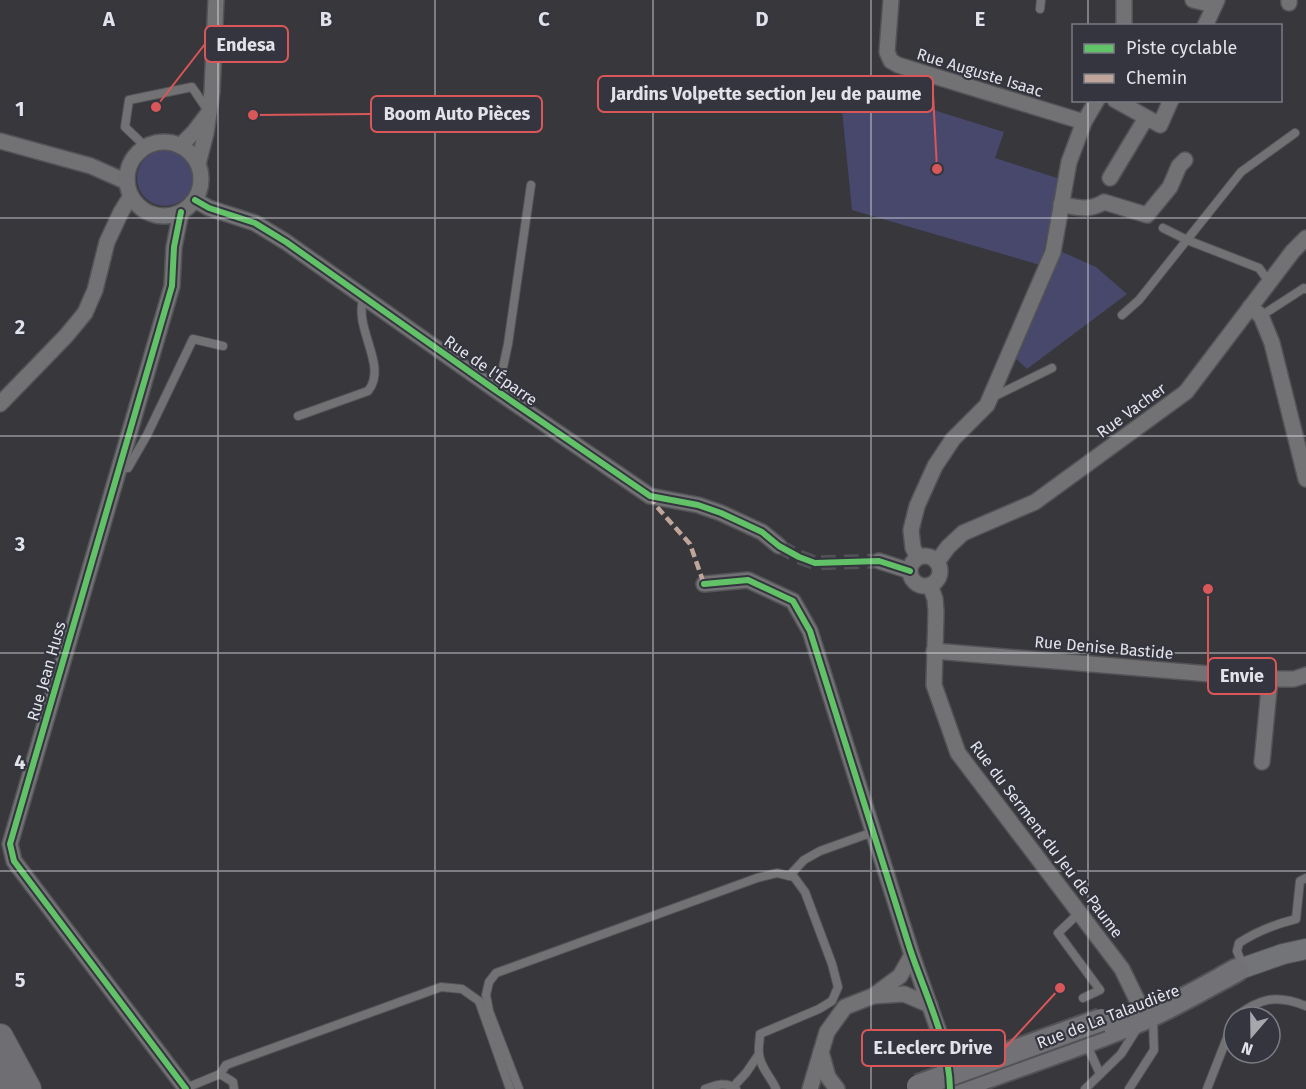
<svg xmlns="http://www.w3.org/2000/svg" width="1306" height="1089" font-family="'Fira Sans',sans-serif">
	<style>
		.green { fill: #47486c }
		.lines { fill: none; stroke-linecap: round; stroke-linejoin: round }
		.street-tunnel { stroke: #515156; stroke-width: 15; stroke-dasharray: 15 8; stroke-linecap: butt }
		.lane-casing { stroke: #535357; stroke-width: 10 }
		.street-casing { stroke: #535357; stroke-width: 18 }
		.secondary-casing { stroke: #535357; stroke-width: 22 }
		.primary-casing { stroke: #535357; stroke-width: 26 }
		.highway-casing { stroke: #535357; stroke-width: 28 }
		.lane { stroke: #727274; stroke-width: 8 }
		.street { stroke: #727274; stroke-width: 15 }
		.secondary { stroke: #737478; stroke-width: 20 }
		.primary { stroke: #727276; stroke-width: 22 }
		.highway { stroke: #6f6f73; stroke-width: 26 }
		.primary-bridge-casing { stroke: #535357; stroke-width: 26; stroke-linecap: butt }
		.primary-bridge { stroke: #727276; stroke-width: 22 }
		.quiet { stroke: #c0a59a; stroke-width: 4.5; stroke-dasharray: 9 4.5; stroke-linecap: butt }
		.cycleway-casing { stroke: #34353f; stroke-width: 10 }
		.cycleway { stroke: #61c268; stroke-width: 6 }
		.grid { fill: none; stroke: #e2e3ea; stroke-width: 1.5; stroke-opacity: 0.55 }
		.labels { text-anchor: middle; stroke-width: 4.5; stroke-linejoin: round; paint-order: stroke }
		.street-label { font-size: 16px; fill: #e2e3ea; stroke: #34353f }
		.grid-label { font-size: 20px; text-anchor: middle; font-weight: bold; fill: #e2e3ea; stroke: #34353f; stroke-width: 4.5; stroke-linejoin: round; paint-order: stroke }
		.leader { fill: none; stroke: #d95758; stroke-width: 2 }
		.callout-dot { fill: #d95758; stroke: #34353f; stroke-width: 2 }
		.callout { fill: #34353f; stroke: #d95758; stroke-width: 2 }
		.callout-label { font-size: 18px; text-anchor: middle; font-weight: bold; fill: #e2e3ea }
	</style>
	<rect width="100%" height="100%" fill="#37373c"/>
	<g class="green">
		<path d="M 840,90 L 892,97 L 1004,132 L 995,158 L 1060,179 L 1042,259 L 1040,265 L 852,210 Z"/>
		<circle cx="165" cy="178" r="28"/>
		<path d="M 1060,251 L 1096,267 L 1127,294 L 1027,369 L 1013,356 Z"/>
	</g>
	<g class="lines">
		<path class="street-tunnel" d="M 779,546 L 799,557 L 815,563 L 879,561"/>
		<defs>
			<g id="lane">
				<path d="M 1040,9 L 1041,0"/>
				<path d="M 146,147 L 125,127 L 129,100 L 192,87 L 208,111"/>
				<path d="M 1163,228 L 1187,240 L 1259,268 L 1269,282"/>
				<path d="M 1122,315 L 1139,300 L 1241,172 L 1295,133"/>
				<path d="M 1261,316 L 1304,288 L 1306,289"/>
				<path d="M 494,389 L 502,372 L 508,344 L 531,185"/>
				<path d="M 991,398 L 1052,368"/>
				<path d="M 298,416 L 368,391 C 389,366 352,327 364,297"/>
				<path d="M 119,468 L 128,468 L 147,435 L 193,339 L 223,346"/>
				<path d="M 789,876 L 804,860 L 820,851 L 873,832"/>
				<path d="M 1079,913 L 1058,933 L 1100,990 L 1083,998"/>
				<path d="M 1243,966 L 1237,951 L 1239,943 C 1257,931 1276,924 1296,919 L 1300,881 L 1306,878"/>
				<path d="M 1235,1017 C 1260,998 1276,994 1306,1006"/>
				<path d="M 1086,1043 L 1100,1074"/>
				<path d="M 220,1074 L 226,1065 L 441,987 L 462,989 L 479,1001 L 510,1089"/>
				<path d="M 734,1086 L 746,1073 L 759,1054"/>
				<path d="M 186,1088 L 220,1074 L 233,1082 L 234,1089"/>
				<path d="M 519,1089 L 489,1011 L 486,995 L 489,982 L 496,973 L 757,878 L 777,873 L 794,877 L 805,892 L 832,964 L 838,987 L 832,1001 L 819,1009 L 760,1034 C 760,1040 758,1047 759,1054 C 760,1067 771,1077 776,1089"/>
				<path d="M 705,1089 C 716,1085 726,1081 736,1089"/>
				<path d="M 1085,1089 L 1121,1054 L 1138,1027"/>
				<path d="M 1129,1089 L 1154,1050 L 1153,1019"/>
				<path d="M 1207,1089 L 1234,1020"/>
			</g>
			<g id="street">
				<path d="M 891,0 L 887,52 L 891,61 L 898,65 L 1084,122"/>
				<path d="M 1193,0 L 1214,5"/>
				<path d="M 1289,0 L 1289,3"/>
				<path d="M 1124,26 L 1124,0"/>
				<path d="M 1205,26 L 1217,0"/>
				<path d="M 1115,100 L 1160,125 L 1171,100"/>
				<path d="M 0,141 L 91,166 L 127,182"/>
				<circle cx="164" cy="179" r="37"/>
				<path d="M 180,146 L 194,132 L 207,115"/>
				<path d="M 198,164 L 206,133 L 212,92 L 216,0"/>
				<path d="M 1110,178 L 1146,118"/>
				<path d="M 195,200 L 209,208 L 255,223 L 286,242 L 494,389 L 650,496 L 698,505 L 721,513 L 762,532 L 779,546"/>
				<path d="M 1061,204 C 1076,208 1090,211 1104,202 L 1147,215 L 1170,187 L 1179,166 L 1185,160"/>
				<path d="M 181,212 L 174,247 L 172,286 L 10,844 L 14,861 L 186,1089"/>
				<path d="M 1250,307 L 1261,316 L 1272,343 L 1306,479"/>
				<path d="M 0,404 L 66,336 L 85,313 L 95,290 L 107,242 L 121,212 L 131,196"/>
				<circle cx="925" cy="571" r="15"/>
				<path d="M 918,557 L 913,548 L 911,530 L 917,506 L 935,466 L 953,439 L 987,405 L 1053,252 L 1069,162 L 1084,122 L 1097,100"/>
				<path d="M 879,561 L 910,571"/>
				<path d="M 937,562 L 948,547 L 963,533 L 1035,502 L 1186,392 L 1293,251 L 1306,238"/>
				<path d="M 704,584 L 748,580 L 793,601 L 810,631 L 912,955 L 940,1035 L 950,1076 L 950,1084"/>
				<path d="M 930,585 L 935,599 L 936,612 L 934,685 L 958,753 L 1122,969 L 1139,1004"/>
				<path d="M 934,651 L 1270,679 L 1294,679 L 1306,675"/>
				<path d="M 1262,762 L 1270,679"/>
				<path d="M 873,996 L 904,994 L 930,1005"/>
				<path d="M 821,1052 L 828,1077 L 837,1089"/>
				<path d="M 810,1089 L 827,1032 L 845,1007 L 873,996 L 900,976 L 912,955"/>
			</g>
			<path id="secondary" d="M 1237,970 L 1283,954 L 1306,949"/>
			<path id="primary" d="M 953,1089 C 1016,1066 1081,1045 1143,1019 C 1175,1005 1206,987 1237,970"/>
			<g id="highway">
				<path d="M 0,1037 L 28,1089"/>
				<path d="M 0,1075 L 8,1089"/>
			</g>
		</defs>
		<use href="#lane" class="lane-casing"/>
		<use href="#street" class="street-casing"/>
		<use href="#secondary" class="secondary-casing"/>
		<use href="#primary" class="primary-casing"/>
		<use href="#highway" class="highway-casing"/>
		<use href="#lane" class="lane"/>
		<use href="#street" class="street"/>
		<use href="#secondary" class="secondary"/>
		<use href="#primary" class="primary"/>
		<use href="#highway" class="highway"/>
		<defs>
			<path id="primary-bridge" d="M 918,1086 L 1101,1020"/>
		</defs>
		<use href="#primary-bridge" class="primary-bridge-casing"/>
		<use href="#primary-bridge" class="primary-bridge"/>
		<path class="quiet" d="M 650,496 L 657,507 L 690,544 L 704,584"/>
		<defs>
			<g id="cycleway">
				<path d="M 195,200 L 209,208 L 255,223 L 286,242 L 494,389 L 650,496 L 698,505 L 721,513 L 762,532 L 779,546 L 799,557 L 815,563 L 879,561 L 910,571"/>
				<path d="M 181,212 L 174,247 L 172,286 L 10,844 L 14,861 L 186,1089"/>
				<path d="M 704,584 L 748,580 L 793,601 L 810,631 C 844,737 877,843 910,949 C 925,994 949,1041 950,1089"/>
			</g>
		</defs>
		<use href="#cycleway" class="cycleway-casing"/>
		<use href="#cycleway" class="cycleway"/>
	</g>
	<path class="grid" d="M 218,0 L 218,1089M 435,0 L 435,1089M 653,0 L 653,1089M 871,0 L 871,1089M 1088,0 L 1088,26M 1088,100 L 1088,1089M 0,218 L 1306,218M 0,436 L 1306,436M 0,653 L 1306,653M 0,871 L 1306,871"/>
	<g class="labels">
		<g class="street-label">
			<text transform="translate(980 72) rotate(17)" y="6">Rue Auguste Isaac</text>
			<text transform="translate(491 370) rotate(35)" y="6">Rue de l'Éparre</text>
			<text transform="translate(1131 410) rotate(-36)" y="6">Rue Vacher</text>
			<text transform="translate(1104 647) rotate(5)" y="6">Rue Denise Bastide</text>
			<text transform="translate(46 671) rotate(-74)" y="6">Rue Jean Huss</text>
			<text transform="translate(1047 839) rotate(53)" y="6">Rue du Serment du Jeu de Paume</text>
			<text transform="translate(1108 1016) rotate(-21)" y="6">Rue de La Talaudière</text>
		</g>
	</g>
	<g class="grid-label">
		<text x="109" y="26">A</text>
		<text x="326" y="26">B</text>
		<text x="544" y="26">C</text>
		<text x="762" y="26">D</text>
		<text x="980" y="26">E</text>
		<text x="20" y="116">1</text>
		<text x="20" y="334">2</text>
		<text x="20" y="551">3</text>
		<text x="20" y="769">4</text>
		<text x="20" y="987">5</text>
	</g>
	<path class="leader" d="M156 107L205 44M937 169L933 94M253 115L371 114M1208 589L1208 676M1060 988L1005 1048"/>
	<g class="callout-dot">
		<circle cx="156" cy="107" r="6"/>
		<circle cx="937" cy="169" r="6"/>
		<circle cx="253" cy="115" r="6"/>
		<circle cx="1208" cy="589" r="6"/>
		<circle cx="1060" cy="988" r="6"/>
	</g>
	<g class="callout">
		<rect x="205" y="26" width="83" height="36" rx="6"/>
		<rect x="598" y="76" width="335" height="36" rx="6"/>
		<rect x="371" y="96" width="171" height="36" rx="6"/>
		<rect x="1208" y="658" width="68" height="36" rx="6"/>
		<rect x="862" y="1030" width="143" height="36" rx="6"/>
	</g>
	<g class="callout-label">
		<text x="246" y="51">Endesa</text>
		<text x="766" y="100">Jardins Volpette section Jeu de paume</text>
		<text x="457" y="120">Boom Auto Pièces</text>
		<text x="1242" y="682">Envie</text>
		<text x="933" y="1054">E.Leclerc Drive</text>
	</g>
	<rect x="1072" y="24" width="210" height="78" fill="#34353f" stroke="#7a7b83" stroke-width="1.5"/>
	<rect x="1084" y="44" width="30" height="9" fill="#61c268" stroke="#7a7b83" stroke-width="1.5"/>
	<text x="1126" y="54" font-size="18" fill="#e2e3ea">Piste cyclable</text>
	<rect x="1084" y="74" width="30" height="9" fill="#c0a59a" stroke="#7a7b83" stroke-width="1.5"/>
	<text x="1126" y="84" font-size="18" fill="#e2e3ea">Chemin</text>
	<g transform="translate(1252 1035) rotate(200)"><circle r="28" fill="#34353f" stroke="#7a7b83" stroke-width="1.5"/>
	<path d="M0-4.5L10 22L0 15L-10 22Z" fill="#a6a7ad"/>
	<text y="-9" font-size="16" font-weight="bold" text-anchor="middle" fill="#e2e3ea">N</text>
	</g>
</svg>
